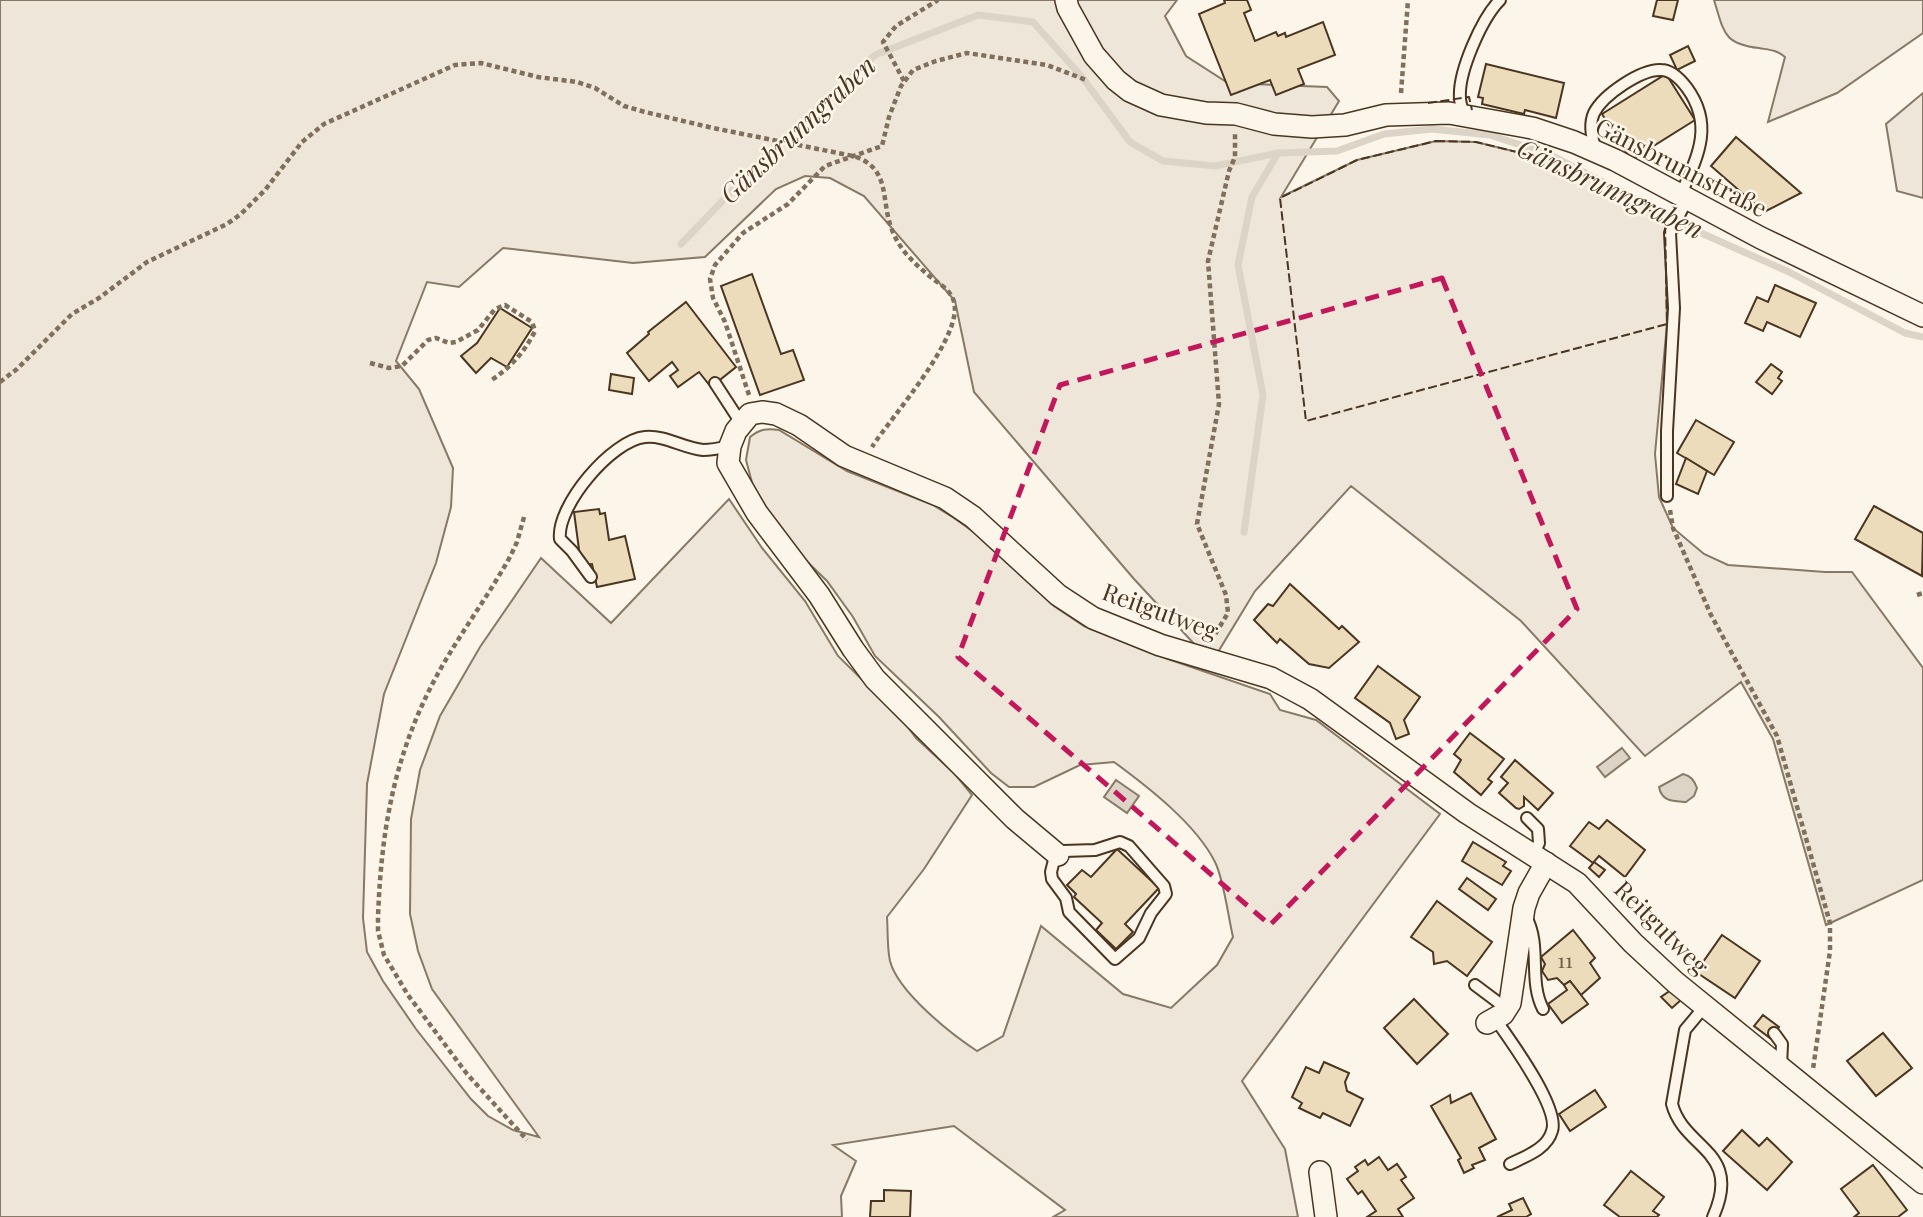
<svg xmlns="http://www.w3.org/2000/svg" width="1923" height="1217" font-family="'Playfair Display',serif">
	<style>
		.green { fill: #ede6d9; stroke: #887966; stroke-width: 2 }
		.water { fill: #dcd4c6; stroke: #887966; stroke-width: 2 }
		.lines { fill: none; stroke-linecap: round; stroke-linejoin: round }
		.stream { stroke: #dcd4c6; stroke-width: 7 }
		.building { fill: #ecdcbc; stroke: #4a3520; stroke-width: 2 }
		.lane-casing { stroke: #4a3520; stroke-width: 14 }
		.street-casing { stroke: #4a3520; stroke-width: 24 }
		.path { stroke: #7f6f5c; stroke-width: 4.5; stroke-dasharray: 5 3.5; stroke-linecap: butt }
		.lane { stroke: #fbf6e9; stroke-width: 10 }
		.street { stroke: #fbf6e9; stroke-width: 21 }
		.fence { stroke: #4a3520; stroke-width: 2; stroke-dasharray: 9 3.5; stroke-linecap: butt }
		.marked { fill: none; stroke: #c2185b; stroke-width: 5; stroke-dasharray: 14 9; stroke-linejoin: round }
		.labels { text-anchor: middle; stroke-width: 5; stroke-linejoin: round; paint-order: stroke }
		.number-label { font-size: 21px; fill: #725f47 }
		.street-label { font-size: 24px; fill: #4a3520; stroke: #fbf6e9 }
		.water-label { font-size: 26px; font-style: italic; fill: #4a3520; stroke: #fbf6e9 }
	</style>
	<rect width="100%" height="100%" fill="#fbf6e9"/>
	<g class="green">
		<path d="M 0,0 L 1177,0 L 1165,16 L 1186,56 L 1228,83 L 1327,87 L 1339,101 L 1281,197 L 1357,160 L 1436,141 L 1476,142 L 1553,161 L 1648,209 L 1665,222 L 1667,324 L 1655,454 L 1659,497 L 1673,528 L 1704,554 L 1728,565 L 1825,572 L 1852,572 L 1923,668 L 1923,880 L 1826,925 L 1773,739 L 1741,682 L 1645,756 L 1521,621 L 1351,486 L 1255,591 L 1218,652 L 1197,647 L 1134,579 L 974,392 L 955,301 L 864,196 L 830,178 L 805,176 L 776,189 L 705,257 L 633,263 L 503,248 L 459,287 L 427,282 L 396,361 L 419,389 L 453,468 L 451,507 L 436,563 L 384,694 L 367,784 L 363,918 L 367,952 L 383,981 L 416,1029 L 471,1099 L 488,1116 L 513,1130 L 539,1137 L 432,989 L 418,951 L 410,914 L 411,819 L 420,770 L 440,716 L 480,647 L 541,558 L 611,623 L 729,499 L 762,548 L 805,601 L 838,656 L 902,719 L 916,738 L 955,774 L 972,795 L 924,869 L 887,917 C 888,931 887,948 890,961 C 898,992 951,1034 977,1051 L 1003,1036 L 1041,926 L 1123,994 L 1171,1008 L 1217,965 L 1233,937 C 1228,916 1224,880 1215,862 C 1196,824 1148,787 1114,762 L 1080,765 L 1034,787 L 1009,787 L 991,773 L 939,717 L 875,656 L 853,617 L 827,581 L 792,547 L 754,490 L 746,460 L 750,437 C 760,429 767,428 779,430 L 847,471 L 933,505 L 954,518 L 975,533 L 1054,606 L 1084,626 L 1168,659 L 1270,694 L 1280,710 L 1316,720 L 1440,814 L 1242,1081 L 1285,1149 L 1298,1217 L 1053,1217 L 1065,1210 L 954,1126 L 833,1145 L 856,1161 L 841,1196 L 842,1217 L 0,1217 Z"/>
		<path d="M 1714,0 L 1923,0 L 1923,33 L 1837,93 L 1768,122 L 1785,57 C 1777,50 1770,50 1759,48 C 1723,44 1724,32 1714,0 Z"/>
		<path d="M 1923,93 L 1923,198 L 1897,191 L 1886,124 Z"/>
	</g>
	<g class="water">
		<path d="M 1622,748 L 1630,758 L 1605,777 L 1597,767 Z"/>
		<path d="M 1683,774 C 1691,776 1694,780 1697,788 L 1694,796 L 1686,802 C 1673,801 1662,802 1659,787 Z"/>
		<path d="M 1116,780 L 1139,796 L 1127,813 L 1104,797 Z"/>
	</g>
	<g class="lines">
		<g class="stream">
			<path d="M 681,244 L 763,159 L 875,55 L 978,15 L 1033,22 L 1082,77 L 1130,142 L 1163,161 L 1215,166 L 1278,153 L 1337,151 L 1384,134 L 1432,129 L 1490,135 L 1551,155 L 1701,233 L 1789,272 L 1905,333 L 1923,337"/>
			<path d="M 1244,532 L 1263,395 L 1238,265 L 1252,197 L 1278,153"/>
		</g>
	</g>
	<g class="building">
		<path d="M 1224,0 L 1247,0 L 1251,10 L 1244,13 L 1255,41 L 1276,32 L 1278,36 L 1285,33 L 1286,37 L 1323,22 L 1335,55 L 1298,69 L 1304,84 L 1276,95 L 1270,80 L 1231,95 L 1199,14 L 1225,3 Z"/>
		<path d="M 1657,0 L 1678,0 L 1673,20 L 1653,16 Z"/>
		<path d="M 1688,46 L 1695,61 L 1677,70 L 1670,55 Z"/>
		<path d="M 1486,64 L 1564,83 L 1556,118 L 1525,110 L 1524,114 L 1482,104 L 1483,98 L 1478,97 Z"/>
		<path d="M 1666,74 L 1695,120 L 1631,160 L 1602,114 Z"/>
		<path d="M 1736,137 L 1801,193 L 1764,212 L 1711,166 Z"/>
		<path d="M 752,274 L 781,354 L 793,350 L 804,380 L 760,395 L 721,286 Z"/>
		<path d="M 1775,285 L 1816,303 L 1800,337 L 1767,322 L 1763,331 L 1745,323 L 1757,297 L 1768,302 Z"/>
		<path d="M 686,302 L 736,367 L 711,387 L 699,372 L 678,387 L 670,376 L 678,370 L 672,362 L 649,381 L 627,353 L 649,334 L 648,332 Z"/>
		<path d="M 500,308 L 532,328 L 507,367 L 491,358 L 476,373 L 461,356 L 477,343 Z"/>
		<path d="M 1771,364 L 1782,372 L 1778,378 L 1782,381 L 1772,394 L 1756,382 Z"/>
		<path d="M 611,374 L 634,378 L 632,394 L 609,390 Z"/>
		<path d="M 1696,420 L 1734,442 L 1714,475 L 1677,453 Z"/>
		<path d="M 1686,458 L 1707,471 L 1698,494 L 1676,484 Z"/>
		<path d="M 1874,506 L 1923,533 L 1922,576 L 1855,539 Z"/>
		<path d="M 599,509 L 600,514 L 605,513 L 609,540 L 625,536 L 635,579 L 597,587 L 592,564 L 583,565 L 580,557 L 574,512 Z"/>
		<path d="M 1290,584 L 1339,629 L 1342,626 L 1359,642 L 1329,668 L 1309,664 L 1280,639 L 1277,643 L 1254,620 L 1268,604 L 1273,606 Z"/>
		<path d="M 1378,666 L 1420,697 L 1404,720 L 1409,734 L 1396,739 L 1390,723 L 1355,698 Z"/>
		<path d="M 1470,733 L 1504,759 L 1488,779 L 1492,782 L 1481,795 L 1454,772 L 1461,760 L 1454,754 Z"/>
		<path d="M 1515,760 L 1553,793 L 1538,810 L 1524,797 L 1524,806 L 1519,809 L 1516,808 L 1499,793 L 1508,783 L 1501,777 Z"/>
		<path d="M 1607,820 L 1645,850 L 1625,877 L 1599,856 L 1593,863 L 1570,846 L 1589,822 L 1599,829 Z"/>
		<path d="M 1473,842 L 1506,862 L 1503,866 L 1511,871 L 1502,885 L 1462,861 Z"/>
		<path d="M 1117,849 L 1159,888 L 1125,924 L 1133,932 L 1116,949 L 1096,930 L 1102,923 L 1074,897 L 1076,894 L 1067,885 L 1082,870 L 1091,877 Z"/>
		<path d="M 1594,862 L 1605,870 L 1599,877 L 1589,868 Z"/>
		<path d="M 1467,878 L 1496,899 L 1488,910 L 1459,889 Z"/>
		<path d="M 1437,901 L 1492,942 L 1467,976 L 1447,961 L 1434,964 L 1433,952 L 1411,937 Z"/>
		<path d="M 1573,930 L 1595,958 L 1590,963 L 1600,978 L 1581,995 L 1570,981 L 1564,985 L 1557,978 L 1548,980 L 1542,971 L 1545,964 L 1541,957 Z"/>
		<path d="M 1722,935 L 1760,961 L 1735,998 L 1696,972 Z"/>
		<path d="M 1570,981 L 1588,1004 L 1562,1023 L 1548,1004 L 1567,990 L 1564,985 Z"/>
		<path d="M 1671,990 L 1681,1000 L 1672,1008 L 1661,997 Z"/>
		<path d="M 1414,999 L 1448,1034 L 1417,1064 L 1384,1028 Z"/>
		<path d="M 1763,1015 L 1779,1027 L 1770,1038 L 1754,1026 Z"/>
		<path d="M 1883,1033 L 1912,1068 L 1876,1096 L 1847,1061 Z"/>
		<path d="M 1324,1062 L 1349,1073 L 1345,1082 L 1347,1091 L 1363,1099 L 1350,1126 L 1323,1113 L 1320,1118 L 1299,1108 L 1302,1103 L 1292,1097 L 1306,1067 L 1319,1073 Z"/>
		<path d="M 1595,1090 L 1606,1107 L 1570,1131 L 1559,1114 Z"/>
		<path d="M 1471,1093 L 1496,1139 L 1479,1148 L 1485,1160 L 1472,1165 L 1474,1168 L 1464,1173 L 1458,1160 L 1461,1158 L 1431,1106 L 1450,1095 L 1451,1103 Z"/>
		<path d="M 1742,1130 L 1759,1146 L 1767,1138 L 1792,1162 L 1767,1190 L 1723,1151 Z"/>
		<path d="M 1379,1157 L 1388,1170 L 1397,1164 L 1406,1177 L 1401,1180 L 1414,1198 L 1398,1209 L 1403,1217 L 1367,1217 L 1376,1211 L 1362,1191 L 1358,1194 L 1347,1179 L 1358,1171 L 1355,1167 L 1365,1160 L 1368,1165 Z"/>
		<path d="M 1873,1165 L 1907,1210 L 1898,1217 L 1854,1217 L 1859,1213 L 1841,1189 Z"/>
		<path d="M 1631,1171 L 1664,1197 L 1653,1211 L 1659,1215 L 1657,1217 L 1620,1217 L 1604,1205 Z"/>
		<path d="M 884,1190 L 911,1191 L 910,1217 L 870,1217 L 871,1201 L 884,1201 Z"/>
		<path d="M 1523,1198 L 1531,1214 L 1526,1217 L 1497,1217 L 1512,1210 L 1509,1204 Z"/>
	</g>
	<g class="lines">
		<defs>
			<g id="lane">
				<path d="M 1464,115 C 1463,110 1460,104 1460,98 C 1458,72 1482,18 1500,0"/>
				<path d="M 1596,150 C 1592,139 1589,124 1594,113 C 1603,95 1641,69 1661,70 C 1671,70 1681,80 1687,88 C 1714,125 1698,156 1681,194"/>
				<path d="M 715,383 L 741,423"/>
				<path d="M 1667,496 L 1667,431 L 1674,308 L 1670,233 L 1688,198"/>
				<path d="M 591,577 L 572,551 L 560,539 C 556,506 612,440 645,437 C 665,435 683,448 703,450 C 712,450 721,448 730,446"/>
				<path d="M 1527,818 L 1538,829 L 1539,843 L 1533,855"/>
				<path d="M 1120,842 L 1129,846 L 1164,886 L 1166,894 L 1151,913 L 1139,938 L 1115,959 L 1069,912 L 1066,898 L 1052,879 L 1051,872 L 1054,860 L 1063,851 L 1095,850 Z"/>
				<path d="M 1526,917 C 1542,946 1528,980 1543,1009"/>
				<path d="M 1475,985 L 1507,1009"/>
				<path d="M 1705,1006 L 1685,1030 L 1672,1104 C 1684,1150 1743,1150 1713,1217"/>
				<path d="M 1496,1020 C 1510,1040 1560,1108 1552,1131 C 1547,1149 1526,1156 1510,1164"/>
				<path d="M 1774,1033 L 1782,1044 L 1781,1067"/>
			</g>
			<g id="street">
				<path d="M 1066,0 L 1068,8 L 1094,55 L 1116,80 L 1130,91 L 1161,105 L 1206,113 L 1236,114 L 1274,124 L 1312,127 L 1345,125 L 1386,115 L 1449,113 L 1532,128 L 1574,142 L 1615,160 L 1761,238 L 1923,316"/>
				<path d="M 1058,855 L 1015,819 L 875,679 L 853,649 L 819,595 L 757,513 L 728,463 L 730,446 L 736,431 L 750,414 L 762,412 L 776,414 L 799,425 L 844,456 L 945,498 L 973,517 L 1058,595 L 1093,618 L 1160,645 L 1271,678 L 1310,699 L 1467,813 L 1577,883 L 1633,943 L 1675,982 L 1923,1183"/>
				<path d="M 1487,1023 L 1503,1014 L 1510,1003 L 1524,908 L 1529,893 L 1546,863"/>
				<path d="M 1320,1172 L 1326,1217"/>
			</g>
		</defs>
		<use href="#lane" class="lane-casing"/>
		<use href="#street" class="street-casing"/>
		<g class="path">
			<path d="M 904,81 L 883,42 L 896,26 L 938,0"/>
			<path d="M 1401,93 L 1408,0"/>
			<path d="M 370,363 L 389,368 L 402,366 L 428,340 L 436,338 L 449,343 L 456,342 L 478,330 L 495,309 L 505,305 L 532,322 L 535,331 C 524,353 510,368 490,381"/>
			<path d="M 0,382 L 17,369 L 72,314 L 99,298 L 147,262 L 227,224 L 241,214 L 265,190 L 302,142 L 324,124 L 455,65 L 481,63 L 538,77 L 577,82 L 595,88 L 624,106 L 645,112 L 713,128 L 853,156 C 892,168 880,200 892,230 C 900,251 916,265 933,279 C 940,284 948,289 952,297 C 971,329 890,418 872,447"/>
			<path d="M 749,395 L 725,322 L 713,298 L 710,279 L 715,265 L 743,233 L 788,204 L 825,166 L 882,146 L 889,117 L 901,86 L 913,70 L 936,61 L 967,53 L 1047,65 L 1086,80"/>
			<path d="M 1670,510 L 1673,528 L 1711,615 L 1777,736 L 1830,923 L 1830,951 L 1813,1069"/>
			<path d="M 524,517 L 517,542 L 511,555 C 488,597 458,636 435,679 C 394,756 381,831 378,918 L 378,931 L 384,955 L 408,995 L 467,1074 L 527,1140"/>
			<path d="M 1917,595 L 1923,593"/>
			<path d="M 1211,641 L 1228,613 L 1226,595 L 1197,524 L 1219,404 L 1208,261 L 1229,171 L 1235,157 L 1235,134"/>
		</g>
		<use href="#lane" class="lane"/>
		<use href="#street" class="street"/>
		<g class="fence">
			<path d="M 1428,103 L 1469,97 L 1472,110"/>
			<path d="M 1436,141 L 1476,142 L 1553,161 L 1648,209 L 1665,222 L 1667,324 L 1306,421 L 1280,198 L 1357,160 Z"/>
		</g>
	</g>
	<path class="marked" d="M 1442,278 L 1577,609 L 1270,925 L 958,657 L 1060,385 Z"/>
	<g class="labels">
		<g class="number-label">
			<text x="1565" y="968">11</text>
		</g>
		<g class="street-label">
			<text transform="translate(1681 168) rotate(27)" y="8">Gänsbrunnstraße</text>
			<text transform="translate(1160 612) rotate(20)" y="8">Reitgutweg</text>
			<text transform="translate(1661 928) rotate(45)" y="8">Reitgutweg</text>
		</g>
		<g class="water-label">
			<text transform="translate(798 130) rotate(-43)" y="9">Gänsbrunngraben</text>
			<text transform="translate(1610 189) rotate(25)" y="9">Gänsbrunngraben</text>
		</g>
	</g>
</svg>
